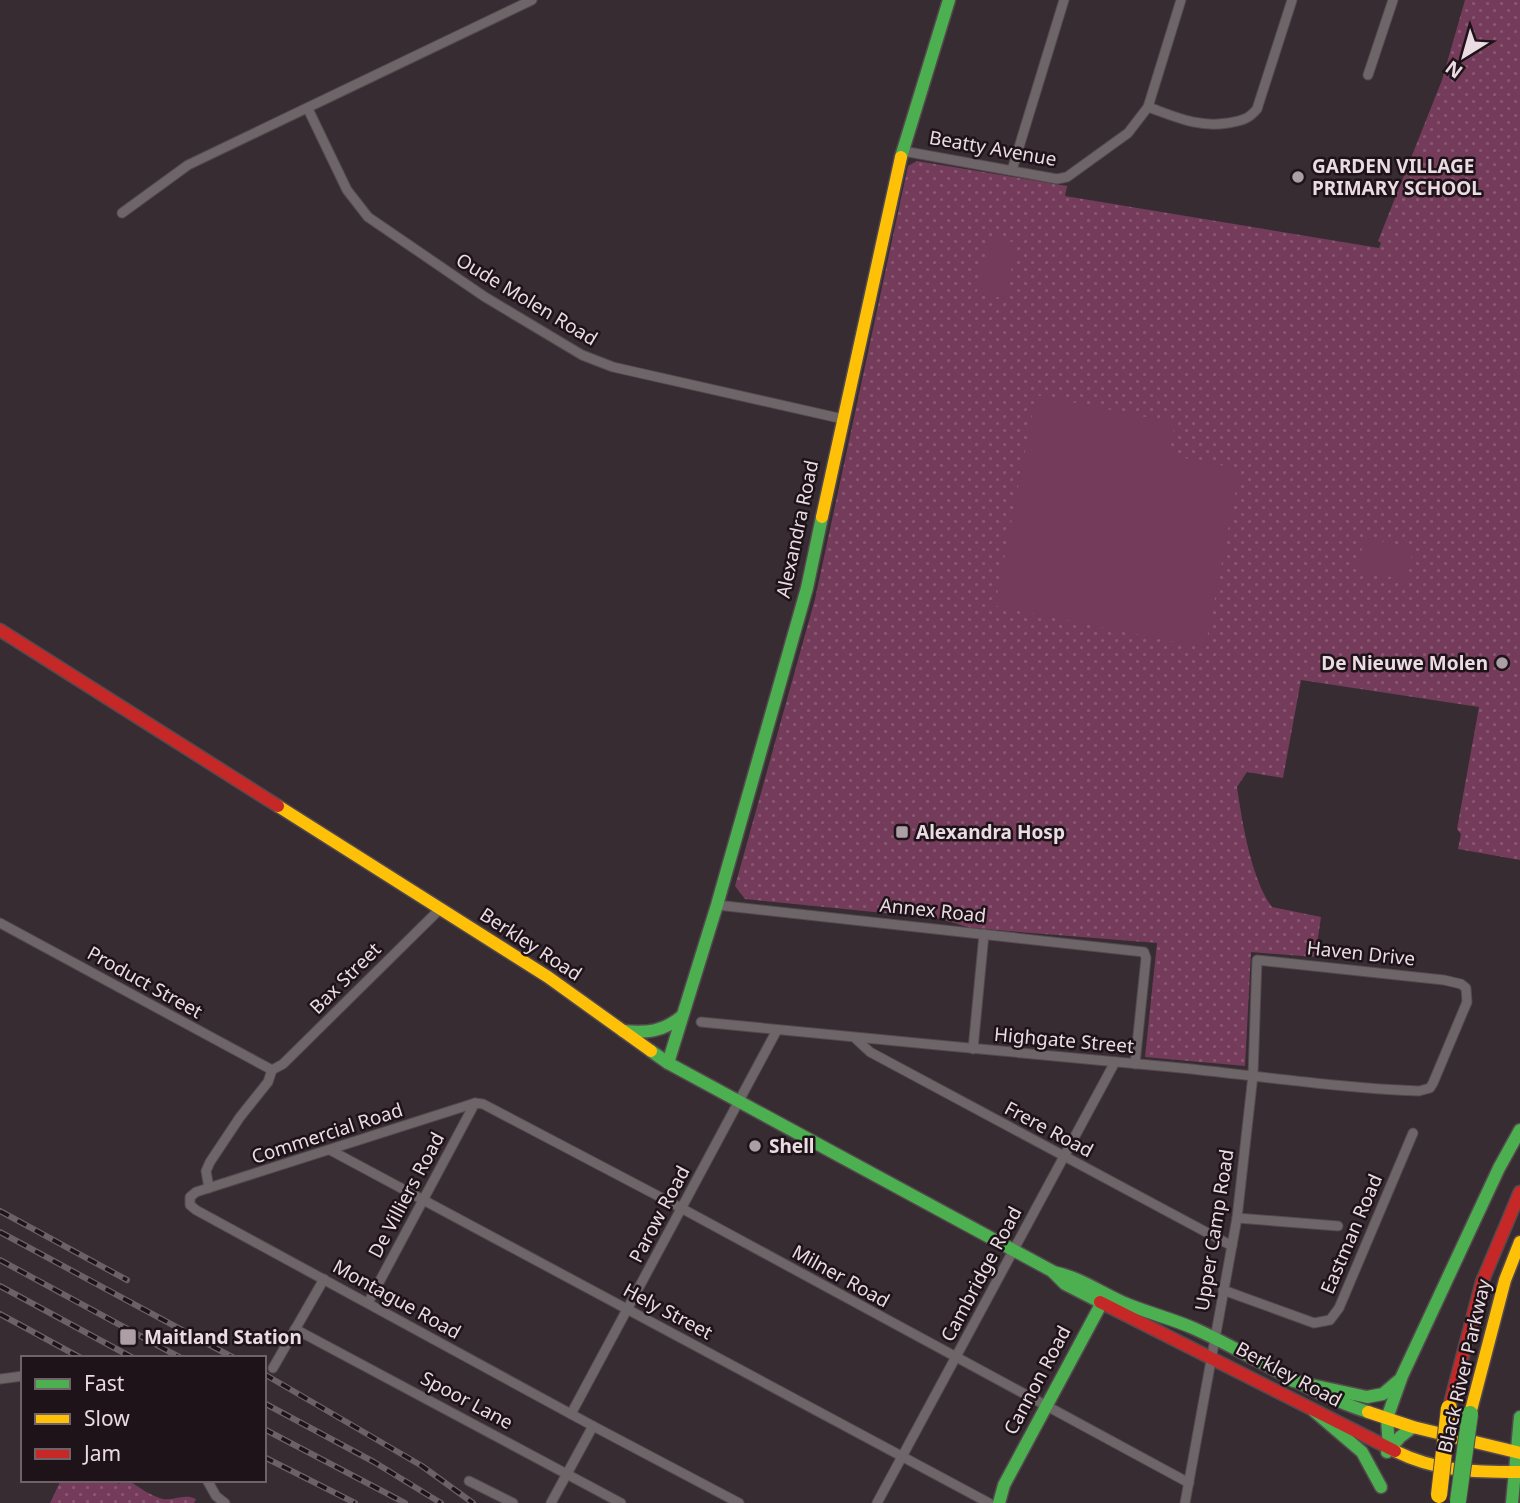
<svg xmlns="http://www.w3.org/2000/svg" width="1520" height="1503" font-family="'Noto Sans',sans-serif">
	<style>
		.green { fill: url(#green-dots) }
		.pitch { fill: #743c5a }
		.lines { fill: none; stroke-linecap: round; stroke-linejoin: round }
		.street-casing { stroke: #53494e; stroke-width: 11 }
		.fast-casing { stroke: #53494e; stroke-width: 15 }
		.slow-casing { stroke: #53494e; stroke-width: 15 }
		.jam-casing { stroke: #53494e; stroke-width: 15 }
		.street { stroke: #6e6569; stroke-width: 9 }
		.fast { stroke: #4caf50; stroke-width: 12 }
		.slow { stroke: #ffc107; stroke-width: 12 }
		.jam { stroke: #c62828; stroke-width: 12 }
		.rail-casing { stroke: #6b6267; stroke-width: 6 }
		.rail { stroke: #1d1318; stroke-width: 3.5; stroke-dasharray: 10; stroke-linecap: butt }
		.fast-bridge-casing { stroke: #53494e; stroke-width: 18; stroke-linecap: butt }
		.slow-bridge-casing { stroke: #53494e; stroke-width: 18; stroke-linecap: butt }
		.fast-bridge { stroke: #4caf50; stroke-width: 16 }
		.slow-bridge { stroke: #ffc107; stroke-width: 16 }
		.poi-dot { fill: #ab9ea4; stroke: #1d1318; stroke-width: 2.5 }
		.labels { text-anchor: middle; stroke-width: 5; stroke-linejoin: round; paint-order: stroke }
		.street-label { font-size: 19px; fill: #eadce2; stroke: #1d1318 }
		.poi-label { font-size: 19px; font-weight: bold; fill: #eadce2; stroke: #1d1318; text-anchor: start }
	</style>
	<defs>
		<pattern id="green-dots" width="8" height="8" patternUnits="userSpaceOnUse" patternTransform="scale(1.75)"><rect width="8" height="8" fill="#743c5a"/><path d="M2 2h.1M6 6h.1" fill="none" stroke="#885871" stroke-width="1.8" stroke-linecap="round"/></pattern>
	</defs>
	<rect width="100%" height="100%" fill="#372c32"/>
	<g class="green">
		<path d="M 1465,0 L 1520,0 L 1520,860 L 1458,849 L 1461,834 L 1457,829 L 1479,707 L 1301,680 L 1283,778 L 1247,772 L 1237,787 C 1242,821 1251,879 1272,907 L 1321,917 L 1315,957 L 1251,952 L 1245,1066 L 1145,1057 L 1157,943 L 971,928 L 927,915 L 894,914 L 745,899 L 735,886 L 815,599 L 908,166 L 917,161 L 1067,186 L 1065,196 L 1379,248 L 1381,243 L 1378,241 L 1442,80 Z"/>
		<path d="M 61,1480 L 112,1480 L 119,1484 L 122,1480 L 127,1480 C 138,1486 150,1496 163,1499 C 174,1501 184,1493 196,1499 L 194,1503 L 50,1503 Z"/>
	</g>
	<g class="pitch">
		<path d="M 989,237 L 1017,243 L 1005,299 L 977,292 Z"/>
		<path d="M 1036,395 L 1175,423 L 1169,455 L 1240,469 L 1205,648 L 995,606 Z"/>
		<path d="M 1364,538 L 1413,548 L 1407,580 L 1358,571 Z"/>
	</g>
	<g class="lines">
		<defs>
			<g id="street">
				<path d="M 1368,75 L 1393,0"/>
				<path d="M 1148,107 C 1176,117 1198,128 1228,123 C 1240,121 1248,120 1257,109 L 1292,0"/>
				<path d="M 308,109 L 347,190 L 368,217 L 485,297 L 582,355 L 613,367 L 843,419"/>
				<path d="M 903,151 L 1057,179 L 1067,177 L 1128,133 L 1148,107 L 1181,0"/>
				<path d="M 1012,170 L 1064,0"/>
				<path d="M 122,213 L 188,165 L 532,0"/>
				<path d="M 717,905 L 1144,952 L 1146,958 L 1135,1064"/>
				<path d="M 0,923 L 272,1070 L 283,1064 L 439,910"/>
				<path d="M 701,1022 C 858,1038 1014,1052 1171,1067 C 1254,1075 1337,1088 1419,1091 L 1430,1088 L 1433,1083 L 1467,1002 L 1466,988 L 1461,984 L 1444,980 L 1257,960 L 1253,1075 L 1237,1218 L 1185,1503"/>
				<path d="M 855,1038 L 870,1052 L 1232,1246"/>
				<path d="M 973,1049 L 984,934"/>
				<path d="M 330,1150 L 989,1503"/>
				<path d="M 209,1188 L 206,1171 L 210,1162 L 240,1117 L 268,1082 L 272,1070"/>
				<path d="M 1237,1218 L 1338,1226"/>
				<path d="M 1223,1290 L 1314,1323 L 1330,1320 L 1339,1308 L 1413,1133"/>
				<path d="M 368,1303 L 475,1103"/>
				<path d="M 295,1329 L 621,1503"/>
				<path d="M 273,1368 L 324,1279"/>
				<path d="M 0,1379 L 23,1376"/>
				<path d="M 571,1414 L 777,1030"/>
				<path d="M 207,1480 L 216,1496 L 225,1503"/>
				<path d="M 469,1481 L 513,1503"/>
				<path d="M 551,1503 L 593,1426"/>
				<path d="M 739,1503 L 593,1426 L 196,1210 L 190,1205 L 190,1197 L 196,1192 L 475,1103 L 483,1104 L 681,1208 L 1189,1483"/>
				<path d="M 877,1503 L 1115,1062"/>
			</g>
			<g id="fast">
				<path d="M 901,157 L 949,0"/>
				<path d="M 623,1031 C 647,1033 663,1032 682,1016"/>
				<path d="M 651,1051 L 668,1063 L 1052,1271 L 1065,1284 L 1100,1302"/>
				<path d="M 668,1063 L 717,905 L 807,588 L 822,517"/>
				<path d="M 1053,1272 C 1079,1277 1098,1291 1122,1302 C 1145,1312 1170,1318 1193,1328 C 1252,1354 1305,1392 1368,1412"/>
				<path d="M 1293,1381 L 1367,1397 L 1383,1394 L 1398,1381"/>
				<path d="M 1314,1411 L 1362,1452 L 1381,1487"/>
				<path d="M 1389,1449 L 1387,1418 L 1402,1376 L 1499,1168 L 1520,1130"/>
				<path d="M 1387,1452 L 1400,1437 L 1413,1427"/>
				<path d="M 999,1503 L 1004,1485 L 1106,1295"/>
				<path d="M 1512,1503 L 1520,1417"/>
			</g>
			<g id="slow">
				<path d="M 822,517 L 901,157"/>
				<path d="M 278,806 L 548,977 L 651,1051"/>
				<path d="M 1368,1412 L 1413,1427 L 1520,1453"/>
				<path d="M 1470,1414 L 1505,1280 L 1520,1242"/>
				<path d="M 1395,1451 C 1437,1472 1475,1472 1520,1472"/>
			</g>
			<g id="jam">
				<path d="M 0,630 L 278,806"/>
				<path d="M 1100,1302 L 1395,1451"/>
				<path d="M 1449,1408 L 1482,1282 L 1520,1192"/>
			</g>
		</defs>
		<use href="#street" class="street-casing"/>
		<use href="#fast" class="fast-casing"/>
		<use href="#slow" class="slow-casing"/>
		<use href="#jam" class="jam-casing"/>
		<use href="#street" class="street"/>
		<use href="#fast" class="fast"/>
		<use href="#slow" class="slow"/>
		<use href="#jam" class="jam"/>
		<defs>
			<g id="rail">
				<path d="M 0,1211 L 127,1280"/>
				<path d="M 0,1232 L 234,1358"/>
				<path d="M 0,1260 L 181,1358"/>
				<path d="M 0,1286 L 133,1358"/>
				<path d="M 0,1314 L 81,1358"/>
				<path d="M 264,1374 L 422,1466 L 473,1503"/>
				<path d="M 264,1403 L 374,1462 L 441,1503"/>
				<path d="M 264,1429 L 405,1503"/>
				<path d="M 264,1457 L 355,1503"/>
			</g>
		</defs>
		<use href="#rail" class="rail-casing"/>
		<use href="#rail" class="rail"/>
		<defs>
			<path id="fast-bridge" d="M 1458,1501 L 1470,1414"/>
			<path id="slow-bridge" d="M 1439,1495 L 1449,1408"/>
		</defs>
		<use href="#fast-bridge" class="fast-bridge-casing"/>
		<use href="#slow-bridge" class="slow-bridge-casing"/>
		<use href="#fast-bridge" class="fast-bridge"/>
		<use href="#slow-bridge" class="slow-bridge"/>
	</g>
	<g class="poi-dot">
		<circle cx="1298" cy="177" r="7"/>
		<circle cx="1502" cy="663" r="7"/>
		<rect x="895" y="825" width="14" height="14" rx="3.5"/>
		<circle cx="755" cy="1146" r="7"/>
		<rect x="119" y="1328" width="18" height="18" rx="3.5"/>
	</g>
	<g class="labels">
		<g class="street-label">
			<text transform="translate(993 148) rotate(10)" y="7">Beatty Avenue</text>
			<text transform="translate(527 299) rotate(31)" y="7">Oude Molen Road</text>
			<text transform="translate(797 529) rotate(-78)" y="7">Alexandra Road</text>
			<text transform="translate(933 910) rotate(6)" y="7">Annex Road</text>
			<text transform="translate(531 944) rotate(33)" y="7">Berkley Road</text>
			<text transform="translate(1361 953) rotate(6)" y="7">Haven Drive</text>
			<text transform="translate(345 978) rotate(-45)" y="7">Bax Street</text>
			<text transform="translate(145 982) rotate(29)" y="7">Product Street</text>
			<text transform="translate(1064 1040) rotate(5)" y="7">Highgate Street</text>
			<text transform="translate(1049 1129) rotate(28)" y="7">Frere Road</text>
			<text transform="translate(327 1133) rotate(-18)" y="7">Commercial Road</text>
			<text transform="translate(406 1195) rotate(-62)" y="7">De Villiers Road</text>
			<text transform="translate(659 1214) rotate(-62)" y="7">Parow Road</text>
			<text transform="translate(1214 1230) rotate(-81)" y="7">Upper Camp Road</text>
			<text transform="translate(1351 1234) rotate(-67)" y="7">Eastman Road</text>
			<text transform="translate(981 1274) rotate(-62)" y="7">Cambridge Road</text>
			<text transform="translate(841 1276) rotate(29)" y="7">Milner Road</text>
			<text transform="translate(397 1299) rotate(29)" y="7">Montague Road</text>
			<text transform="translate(668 1311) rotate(28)" y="7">Hely Street</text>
			<text transform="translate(1464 1366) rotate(-77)" y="7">Black River Parkway</text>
			<text transform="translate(1289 1374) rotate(28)" y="7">Berkley Road</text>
			<text transform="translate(1037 1380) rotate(-62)" y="7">Cannon Road</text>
			<text transform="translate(467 1400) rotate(28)" y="7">Spoor Lane</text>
		</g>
		<g class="poi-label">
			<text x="1312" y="173">GARDEN VILLAGE<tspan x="1312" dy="22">PRIMARY SCHOOL</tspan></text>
			<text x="1488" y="670" text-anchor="end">De Nieuwe Molen</text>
			<text x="916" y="839">Alexandra Hosp</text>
			<text x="769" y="1153">Shell</text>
			<text x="144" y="1344">Maitland Station</text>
		</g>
	</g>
	<rect x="21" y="1356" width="245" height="126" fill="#1d1318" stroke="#6f6369" stroke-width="2"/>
	<rect x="35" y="1379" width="35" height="10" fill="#4caf50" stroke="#6f6369" stroke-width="2"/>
	<text x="84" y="1391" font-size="21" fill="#eadce2">Fast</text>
	<rect x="35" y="1414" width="35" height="10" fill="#ffc107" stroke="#6f6369" stroke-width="2"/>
	<text x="84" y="1426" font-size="21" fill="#eadce2">Slow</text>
	<rect x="35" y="1449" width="35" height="10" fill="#c62828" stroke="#6f6369" stroke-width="2"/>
	<text x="84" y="1461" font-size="21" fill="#eadce2">Jam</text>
	<g transform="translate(1464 56) rotate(217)" stroke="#1d1318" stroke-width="5" paint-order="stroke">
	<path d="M0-5L12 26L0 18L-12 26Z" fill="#eadce2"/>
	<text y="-10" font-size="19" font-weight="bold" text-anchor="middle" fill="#eadce2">N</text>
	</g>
</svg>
